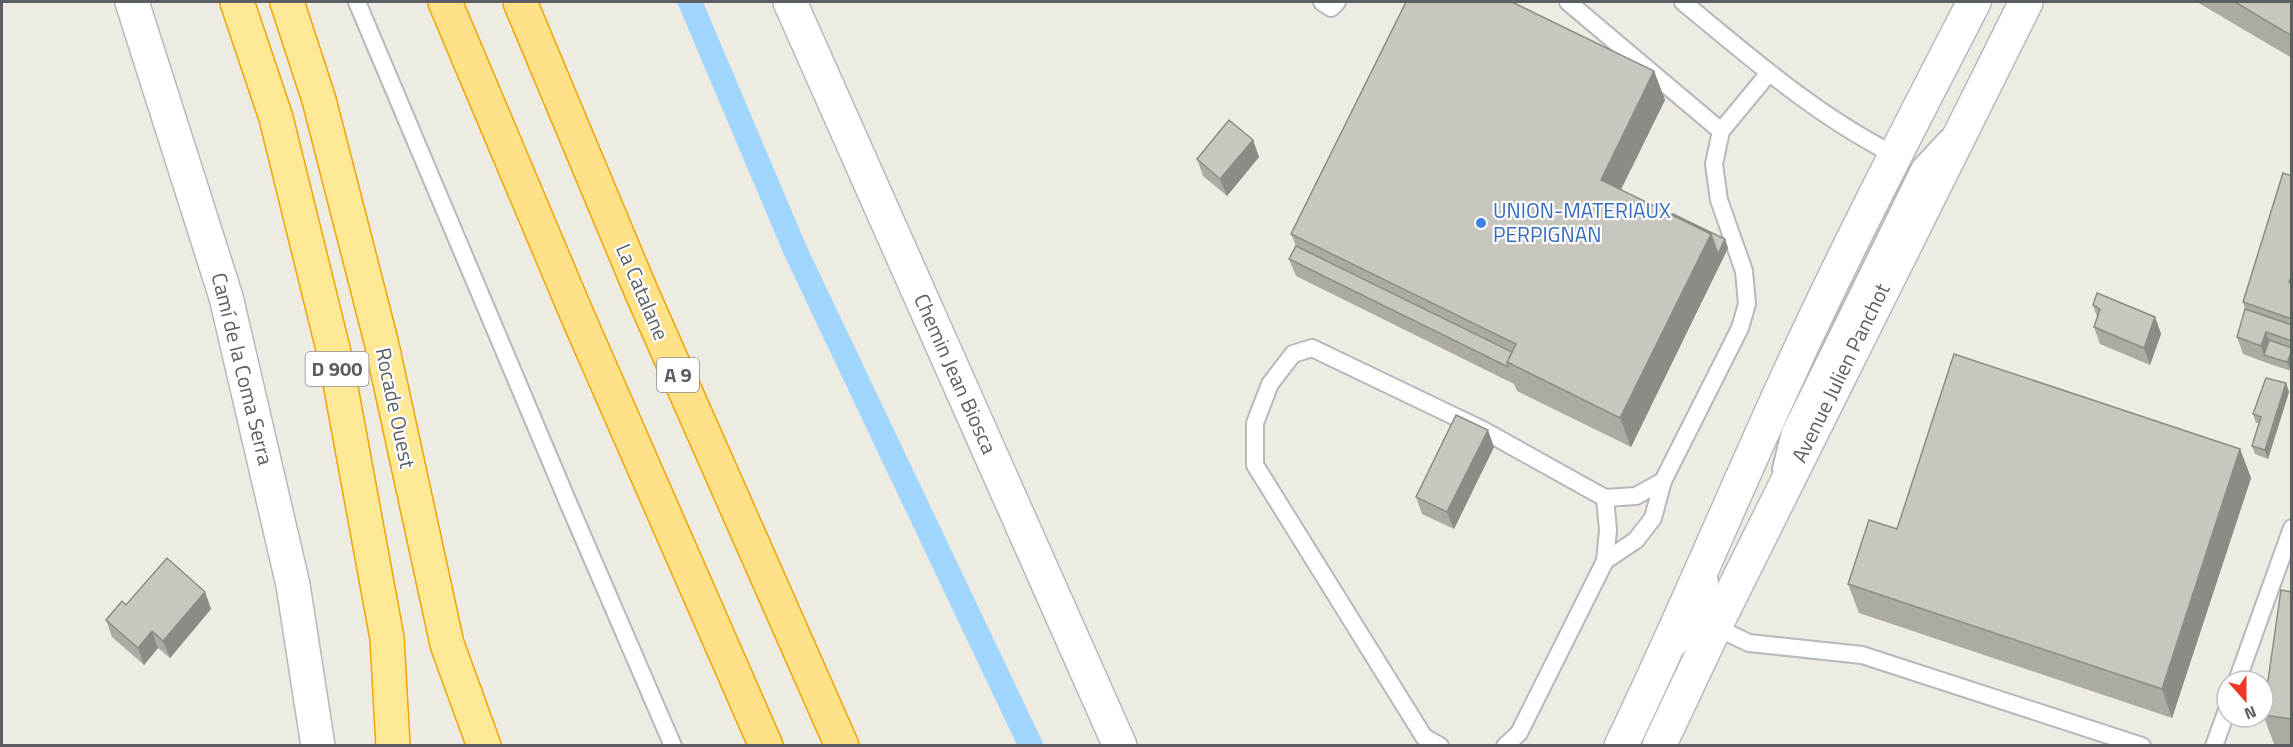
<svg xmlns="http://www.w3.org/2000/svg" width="2293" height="747" font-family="'Titillium Web',sans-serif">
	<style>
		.water { fill: #a1d6ff }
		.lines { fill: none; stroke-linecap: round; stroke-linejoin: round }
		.service-casing { stroke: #b5b8bd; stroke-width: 20 }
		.minor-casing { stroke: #b5b8bd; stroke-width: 36 }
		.secondary-casing { stroke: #b6b9bf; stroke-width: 36 }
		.trunk-casing { stroke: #f0a500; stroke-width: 36 }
		.motorway-casing { stroke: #f0a500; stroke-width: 36 }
		.service { stroke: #fff; stroke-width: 16 }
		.minor { stroke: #fff; stroke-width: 33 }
		.secondary { stroke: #fff; stroke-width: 33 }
		.trunk { stroke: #ffe997; stroke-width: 33 }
		.motorway { stroke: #ffe188; stroke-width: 33 }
		.wall { fill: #adaaa4 }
		.shaded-wall { fill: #8d8b86 }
		.building { fill: #c9c6bf; stroke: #8d8b86; stroke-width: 1.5 }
		.shop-dot { fill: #3f7fe0; stroke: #fff; stroke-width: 2 }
		.labels { text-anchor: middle; stroke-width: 4.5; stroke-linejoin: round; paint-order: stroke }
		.shield { fill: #fff; stroke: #8c8f92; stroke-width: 1.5 }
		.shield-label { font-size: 20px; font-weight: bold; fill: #5b5f64 }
		.shop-label { font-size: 21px; fill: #366cbe; stroke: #fff; text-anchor: start }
		.street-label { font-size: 21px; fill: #5b5f64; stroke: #fff }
	</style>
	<rect width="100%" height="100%" fill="#eeebe2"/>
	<path class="water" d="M 677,2 L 703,2 L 807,247 L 1044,745 L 1017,745 L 785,257 Z"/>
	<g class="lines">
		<defs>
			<g id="service">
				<path d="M 357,2 L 570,507 L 673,746"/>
				<path d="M 1322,2 L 1331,8 L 1337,2"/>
				<path d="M 1568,2 L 1721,131"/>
				<path d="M 1683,2 C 1751,58 1820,119 1901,158"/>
				<path d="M 1781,469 L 1790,432 L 1920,167 L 1947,138"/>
				<path d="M 1605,561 L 1608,530 L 1605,498"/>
				<path d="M 1711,625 L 1749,643 L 1862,655 L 2142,746"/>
				<path d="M 1678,647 L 1702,620 L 1710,581"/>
				<path d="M 2237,681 L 2292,528"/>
				<path d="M 1440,746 L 1424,737 L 1255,465 L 1255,423 L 1270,384 L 1293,354 L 1312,348 L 1483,430 L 1605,498 L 1636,496 L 1663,481"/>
				<path d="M 1505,746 L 1519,733 L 1605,561 L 1636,540 L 1653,518 L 1663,481 L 1740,328 L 1747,304 L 1744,271 L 1719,200 L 1714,164 L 1721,131 L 1769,73"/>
				<path d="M 2214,746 L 2227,710"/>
			</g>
			<g id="minor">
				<path d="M 132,2 L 226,297 L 293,585 L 318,746"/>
				<path d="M 790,2 L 1120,746"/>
			</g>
			<g id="secondary">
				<path d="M 1621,746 C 1680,624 1731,500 1787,378 C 1845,251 1910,126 1974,2"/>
				<path d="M 1659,746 L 1715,627 L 2026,2"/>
			</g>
			<g id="trunk">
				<path d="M 237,2 L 276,118 L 336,361 L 387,638 L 393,746"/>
				<path d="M 287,2 L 319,100 L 381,341 L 447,644 L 484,746"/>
			</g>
			<g id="motorway">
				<path d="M 445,2 L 578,317 L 766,746"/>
				<path d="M 520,2 L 641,291 L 842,746"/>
			</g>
		</defs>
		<use href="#service" class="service-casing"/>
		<use href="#minor" class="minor-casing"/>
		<use href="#secondary" class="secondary-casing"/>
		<use href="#trunk" class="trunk-casing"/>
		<use href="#motorway" class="motorway-casing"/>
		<use href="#service" class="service"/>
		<use href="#minor" class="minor"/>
		<use href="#secondary" class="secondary"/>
		<use href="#trunk" class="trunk"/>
		<use href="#motorway" class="motorway"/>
	</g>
	<g class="wall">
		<path d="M 2197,2 L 2292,2 L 2292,58 Z"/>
		<path d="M 1654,71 L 1665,100 L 1621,190 L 1672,215 L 1725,239 L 1728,248 L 1631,447 L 1517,391 L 1514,384 L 1296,276 L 1289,259 L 1296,246 L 1291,234 Z"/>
		<path d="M 1253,140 L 1259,157 L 1227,196 L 1203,176 L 1197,159 Z"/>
		<path d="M 2292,176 L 2292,369 L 2291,371 L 2267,363 L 2243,354 L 2237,337 L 2245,309 L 2243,302 Z"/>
		<path d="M 2093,305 L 2155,317 L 2161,334 L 2150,365 L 2100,344 L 2094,327 L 2097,317 Z"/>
		<path d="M 2286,383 L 2289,392 L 2268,459 L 2255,454 L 2252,446 L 2259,423 L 2256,423 L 2253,414 Z"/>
		<path d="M 1494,447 L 1454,529 L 1422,514 L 1416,497 Z"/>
		<path d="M 2240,449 L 2251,478 L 2172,718 L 1859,613 L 1848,584 L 1897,529 Z"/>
		<path d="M 205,592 L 211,609 L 170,658 L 158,648 L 144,665 L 112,637 L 106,620 L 126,605 Z"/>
		<path d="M 2292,592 L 2292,746 L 2284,746 L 2274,744 L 2263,715 Z"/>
	</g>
	<g class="shaded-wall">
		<path d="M 1654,71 L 1665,100 L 1611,209 L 1601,180 Z"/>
		<path d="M 1253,140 L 1259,157 L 1227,196 L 1220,179 Z"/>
		<path d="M 1711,234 L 1725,239 L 1728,248 L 1631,447 L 1620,418 Z"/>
		<path d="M 2155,317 L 2161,334 L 2150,365 L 2144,348 Z"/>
		<path d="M 2266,332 L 2272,349 L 2264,355 L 2261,346 Z"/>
		<path d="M 2292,351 L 2292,369 L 2291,371 L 2287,362 Z"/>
		<path d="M 2286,383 L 2289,392 L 2268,459 L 2265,450 Z"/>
		<path d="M 1488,430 L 1494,447 L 1454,529 L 1447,512 Z"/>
		<path d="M 2240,449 L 2251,478 L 2172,718 L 2162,689 Z"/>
		<path d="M 205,592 L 211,609 L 170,658 L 163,641 Z"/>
		<path d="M 152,631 L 158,648 L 144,665 L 138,648 Z"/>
	</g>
	<g class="building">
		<path d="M 1406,2 L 1512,2 L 1654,71 L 1601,180 L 1711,234 L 1620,418 L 1507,362 L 1516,344 L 1291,234 Z"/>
		<path d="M 2235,2 L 2292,2 L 2292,36 Z"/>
		<path d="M 1229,120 L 1253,140 L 1220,179 L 1197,159 Z"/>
		<path d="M 2283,173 L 2292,176 L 2292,275 L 2289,282 L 2292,283 L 2292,319 L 2243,302 Z"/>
		<path d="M 1673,214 L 1725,239 L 1718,254 L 1711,234 L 1672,215 Z"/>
		<path d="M 1296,246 L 1512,352 L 1507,362 L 1508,367 L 1289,259 Z"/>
		<path d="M 2097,293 L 2155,317 L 2144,348 L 2094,327 L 2100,309 L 2093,305 Z"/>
		<path d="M 2245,309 L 2292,325 L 2292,341 L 2266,332 L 2261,346 L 2237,337 Z"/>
		<path d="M 2269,340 L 2292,348 L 2292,351 L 2287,362 L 2264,355 Z"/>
		<path d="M 1954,354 L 2240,449 L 2162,689 L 1848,584 L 1869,520 L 1897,529 Z"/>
		<path d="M 2266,378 L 2286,383 L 2265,450 L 2252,446 L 2261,417 L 2253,414 Z"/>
		<path d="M 1456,415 L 1488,430 L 1447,512 L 1416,497 Z"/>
		<path d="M 167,558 L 205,592 L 163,641 L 152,631 L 138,648 L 106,620 L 122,601 L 126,605 Z"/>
		<path d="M 2281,590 L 2292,592 L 2292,719 L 2263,715 Z"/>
	</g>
	<circle class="shop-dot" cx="1481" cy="223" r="6"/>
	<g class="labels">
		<g class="shield">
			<rect x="305.5" y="352" width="63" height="34" rx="4.5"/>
			<rect x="657" y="358" width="42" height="34" rx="4.5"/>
		</g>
		<g class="shield-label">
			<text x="337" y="376">D 900</text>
			<text x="678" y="382">A 9</text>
		</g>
		<g class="shop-label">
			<text x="1493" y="218">UNION-MATERIAUX<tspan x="1493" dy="24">PERPIGNAN</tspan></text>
		</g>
		<g class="street-label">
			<text transform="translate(642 292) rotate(67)" y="7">La Catalane</text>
			<text transform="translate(242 369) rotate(76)" y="7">Camí de la Coma Serra</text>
			<text transform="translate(1841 373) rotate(-64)" y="7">Avenue Julien Panchot</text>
			<text transform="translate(955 374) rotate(66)" y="7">Chemin Jean Biosca</text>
			<text transform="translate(395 408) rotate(78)" y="7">Rocade Ouest</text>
		</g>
	</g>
	<rect width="2293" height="747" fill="none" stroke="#5b5f64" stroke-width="6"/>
	<g transform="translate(2245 699) rotate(159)"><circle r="28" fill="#ffffff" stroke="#bdbfc1" stroke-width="1.5"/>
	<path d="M0-4.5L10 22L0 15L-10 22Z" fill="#ee3828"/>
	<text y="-9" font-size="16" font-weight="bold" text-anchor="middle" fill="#5b5f64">N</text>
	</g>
</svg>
